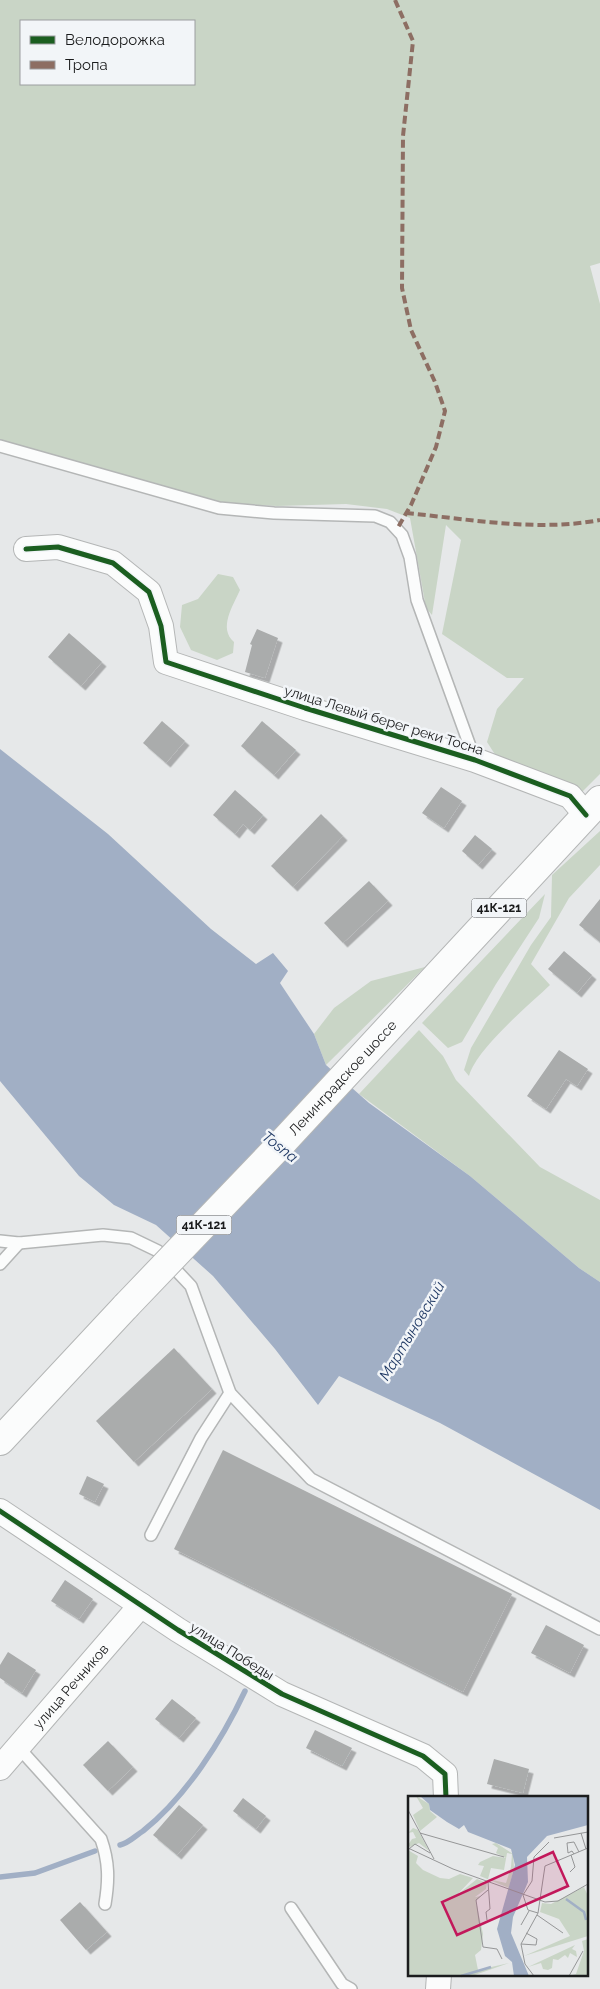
<svg xmlns="http://www.w3.org/2000/svg" width="600" height="1989" font-family="Raleway,sans-serif">
	<style>
		.green { fill: #c9d5c6; fill-rule: evenodd }
		.water { fill: #a1afc5 }
		.lines { fill: none; stroke-linecap: round; stroke-linejoin: round }
		.stream { stroke: #a1afc5; stroke-width: 5.5 }
		.building { fill: #aaacac; filter: url(#shadow) }
		.lane-casing { stroke: #b4b6b6; stroke-width: 14 }
		.street-casing { stroke: #b4b6b6; stroke-width: 26 }
		.primary-casing { stroke: #b4b6b6; stroke-width: 30 }
		.lane { stroke: #fbfcfc; stroke-width: 11 }
		.street { stroke: #fbfcfc; stroke-width: 24 }
		.primary { stroke: #fbfcfc; stroke-width: 28 }
		.primary-bridge-casing { stroke: #b4b6b6; stroke-width: 30; stroke-linecap: butt }
		.primary-bridge { stroke: #fbfcfc; stroke-width: 28 }
		.quiet { stroke: #8d6e63; stroke-width: 4; stroke-dasharray: 8 4; stroke-linecap: butt }
		.cycleway-casing { stroke: #f2f5f8; stroke-width: 8 }
		.cycleway { stroke: #1b5e20; stroke-width: 5 }
		.labels { text-anchor: middle; stroke-width: 5; stroke-linejoin: round; paint-order: stroke }
		.shield { fill: #f2f5f8; stroke: #5c5d5f; stroke-width: 1 }
		.shield-label { font-size: 12px; font-weight: bold; fill: #1b1c1d }
		.street-label { font-size: 14px; fill: #1b1c1d; stroke: #f2f5f8 }
		.water-label { font-size: 15px; font-style: italic; fill: #213a65; stroke: #f2f5f8 }
		.inset-river { fill: none; stroke: #a1afc5; stroke-width: 2.5 }
		.inset-road { fill: none; stroke: #959697; stroke-width: 1 }
		.view { fill: #c2185b; fill-opacity: 0.15; stroke: #c2185b; stroke-width: 2.5 }
		.inset-edge { fill: none; stroke: #1b1c1d; stroke-width: 2.5 }
	</style>
	<defs>
		<filter id="shadow"><feDropShadow dx="4.5" dy="4.5" stdDeviation="0" flood-color="#0004"/></filter>
	</defs>
	<rect width="100%" height="100%" fill="#e6e8e9"/>
	<g class="green">
		<path d="M 0,0 L 600,0 L 600,263 L 590,266 L 600,304 L 600,774 L 579,795 L 496,756 L 487,742 L 497,709 L 524,678 L 507,678 L 442,634 L 461,540 L 446,525 L 432,615 L 426,608 L 410,518 L 387,509 L 346,504 L 277,506 L 225,503 L 0,445 ZM 21,21 L 194,21 L 194,84 L 21,84 Z"/>
		<path d="M 218,574 L 233,577 L 240,590 C 233,606 218,628 234,642 L 233,653 L 217,660 L 191,650 L 180,627 L 182,605 L 198,599 Z"/>
		<path d="M 600,831 L 600,865 L 569,898 L 531,964 L 550,985 C 528,1006 477,1048 469,1076 L 464,1070 L 471,1048 L 531,945 L 551,917 L 552,875 Z"/>
		<path d="M 545,894 L 539,918 L 496,984 L 462,1042 L 448,1048 L 422,1023 Z"/>
		<path d="M 425,967 L 326,1065 L 314,1034 L 334,1008 L 371,981 Z"/>
		<path d="M 419,1030 L 443,1056 L 456,1080 L 540,1167 L 600,1200 L 600,1282 L 579,1268 L 470,1176 L 359,1094 Z"/>
	</g>
	<path class="water" d="M 0,749 L 108,834 L 211,929 L 256,964 L 273,953 L 288,971 L 280,983 L 314,1034 L 326,1065 L 369,1103 L 470,1176 L 579,1268 L 600,1282 L 600,1510 L 440,1423 L 339,1376 L 318,1405 L 275,1349 L 213,1276 L 156,1225 L 114,1205 L 79,1176 L 0,1081 Z"/>
	<g class="lines">
		<g class="stream">
			<path d="M 120,1845 C 129,1843 135,1836 143,1831 C 186,1797 222,1740 245,1691"/>
			<path d="M 0,1877 L 35,1873 L 95,1851"/>
		</g>
	</g>
	<g class="building">
		<path d="M 257,629 L 278,638 L 265,678 L 245,672 L 252,645 L 250,644 Z"/>
		<path d="M 69,633 L 102,662 L 81,686 L 48,657 Z"/>
		<path d="M 162,721 L 185,741 L 166,763 L 143,743 Z"/>
		<path d="M 262,721 L 296,750 L 274,775 L 241,746 Z"/>
		<path d="M 441,787 L 462,801 L 444,828 L 422,813 Z"/>
		<path d="M 235,790 L 263,815 L 250,830 L 243,824 L 235,834 L 213,815 Z"/>
		<path d="M 321,814 L 343,836 L 293,887 L 271,866 Z"/>
		<path d="M 475,835 L 492,849 L 478,865 L 462,851 Z"/>
		<path d="M 369,881 L 388,901 L 343,943 L 324,923 Z"/>
		<path d="M 600,899 L 600,942 L 579,925 Z"/>
		<path d="M 564,951 L 592,975 L 577,993 L 548,969 Z"/>
		<path d="M 559,1050 L 588,1069 L 577,1086 L 566,1079 L 546,1109 L 527,1096 Z"/>
		<path d="M 174,1348 L 212,1389 L 134,1462 L 96,1421 Z"/>
		<path d="M 223,1450 L 512,1594 L 463,1692 L 174,1549 Z"/>
		<path d="M 87,1476 L 104,1484 L 95,1502 L 79,1494 Z"/>
		<path d="M 65,1580 L 93,1599 L 79,1619 L 51,1601 Z"/>
		<path d="M 546,1625 L 584,1645 L 570,1673 L 531,1653 Z"/>
		<path d="M 8,1652 L 36,1670 L 22,1693 L 0,1678 L 0,1665 Z"/>
		<path d="M 172,1699 L 196,1718 L 179,1738 L 155,1719 Z"/>
		<path d="M 315,1730 L 352,1748 L 342,1766 L 306,1748 Z"/>
		<path d="M 108,1741 L 133,1767 L 108,1791 L 83,1765 Z"/>
		<path d="M 494,1759 L 529,1769 L 523,1793 L 487,1784 Z"/>
		<path d="M 243,1798 L 266,1816 L 256,1829 L 233,1811 Z"/>
		<path d="M 179,1805 L 203,1825 L 177,1855 L 153,1835 Z"/>
		<path d="M 80,1902 L 107,1932 L 86,1950 L 60,1920 Z"/>
	</g>
	<g class="lines">
		<defs>
			<g id="lane">
				<path d="M 0,446 L 219,508 L 274,513 L 375,516 L 390,522 L 402,535 L 410,557 L 417,600 L 475,760"/>
				<path d="M 0,1241 L 19,1243 L 103,1235 L 131,1238 L 158,1251 L 191,1286 L 230,1393 L 311,1479 L 600,1629"/>
				<path d="M 0,1264 L 19,1243"/>
				<path d="M 151,1535 L 201,1438 L 230,1393"/>
				<path d="M 19,1748 L 101,1839 C 109,1862 109,1880 105,1904"/>
				<path d="M 291,1908 L 342,1984 L 351,1989"/>
			</g>
			<g id="street">
				<path d="M 26,549 L 58,547 L 113,563 L 149,592 L 161,626 L 166,662 L 305,708 L 475,760 L 570,796 L 586,815"/>
				<path d="M 0,1511 L 178,1630 L 282,1694 L 423,1756 L 445,1774 L 446,1798"/>
				<path id="s1" d="M 0,1768 L 141,1605"/>
				<path d="M 438,1989 L 439,1975"/>
			</g>
			<g id="primary">
				<path id="s2" d="M 282,1143 L 600,800"/>
				<path d="M 0,1441 L 126,1306"/>
			</g>
		</defs>
		<use href="#lane" class="lane-casing"/>
		<use href="#street" class="street-casing"/>
		<use href="#primary" class="primary-casing"/>
		<use href="#lane" class="lane"/>
		<use href="#street" class="street"/>
		<use href="#primary" class="primary"/>
		<defs>
			<path id="primary-bridge" d="M 126,1306 L 282,1143"/>
		</defs>
		<use href="#primary-bridge" class="primary-bridge-casing"/>
		<use href="#primary-bridge" class="primary-bridge"/>
		<g class="quiet">
			<path d="M 395,0 L 413,41 L 403,136 L 402,288 L 411,330 L 435,382 L 445,411 L 436,447 L 411,505 L 397,529"/>
			<path d="M 406,513 C 469,519 537,532 600,520"/>
		</g>
		<defs>
			<g id="cycleway">
				<path d="M 26,549 L 58,547 L 113,563 L 149,592 L 161,626 L 166,662 L 305,708 L 475,760 L 570,796 L 586,815"/>
				<path d="M 0,1511 L 178,1630 L 282,1694 L 423,1756 L 445,1774 L 446,1798"/>
			</g>
		</defs>
		<use href="#cycleway" class="cycleway-casing"/>
		<use href="#cycleway" class="cycleway"/>
	</g>
	<g class="labels">
		<g class="shield">
			<rect x="471.5" y="898.5" width="55" height="19" rx="4"/>
			<rect x="176.5" y="1215.5" width="55" height="19" rx="4"/>
		</g>
		<g class="shield-label">
			<text x="499" y="912">41К-121</text>
			<text x="204" y="1229">41К-121</text>
		</g>
		<g class="street-label">
			<text transform="translate(384 720) rotate(17)" y="5">улица Левый берег реки Тосна</text>
			<text dy="5" stroke="none"><textPath href="#s2" startOffset="89">Ленинградское шоссе</textPath></text>
			<text transform="translate(232 1651) rotate(32)" y="5">улица Победы</text>
			<text dy="5" stroke="none"><textPath href="#s1" startOffset="108">улица Речников</textPath></text>
		</g>
		<g class="water-label">
			<text transform="translate(280 1147) rotate(38)" y="5">Tosna</text>
			<text transform="translate(412 1331) rotate(-59)" y="5">Мартыновский</text>
		</g>
	</g>
	<g transform="translate(408 1796)">
		<rect width="180" height="180" fill="#e6e8e9"/>
		<path d="M 8,0 L 21,8 L 22,15 L 29,21 L 12,35 L 5,19 L 15,12 ZM 5,32 L 10,34 L 21,55 L 11,47 L 2,51 L 0,49 L 4,43 L 8,42 L 5,36 L 0,37 ZM 88,47 L 105,58 L 106,72 L 101,92 L 72,80 L 76,70 L 70,69 L 72,66 L 85,60 L 98,62 L 88,57 L 90,52 L 84,48 ZM 99,57 L 104,58 L 103,71 L 98,87 L 80,83 L 83,72 L 96,74 ZM 0,54 L 10,60 L 8,67 L 15,74 L 32,82 L 41,83 L 52,78 L 65,82 L 49,99 L 69,83 L 79,87 L 78,93 L 67,101 L 73,100 L 68,105 L 75,138 L 73,154 L 67,159 L 70,174 L 101,167 L 64,180 L 0,180 ZM 176,91 L 180,100 L 180,140 L 116,160 L 162,140 L 151,123 L 132,116 L 134,107 L 143,108 ZM 180,143 L 180,180 L 164,179 L 168,178 L 176,155 L 174,145 ZM 167,149 L 164,153 L 168,155 L 169,161 L 162,157 L 160,162 L 157,159 L 150,164 L 145,163 L 144,172 L 140,174 L 135,173 L 133,167 L 120,171 Z" fill="#c9d5c6" fill-rule="evenodd"/>
		<path d="M 12,0 L 180,0 L 180,29 L 139,40 L 119,61 L 120,86 L 105,121 L 103,137 L 121,180 L 106,180 L 104,166 L 97,160 L 89,133 L 107,69 L 103,53 L 60,36 L 56,29 L 51,33 L 39,26 L 22,14 L 21,8 Z" fill="#a1afc5"/>
		<path class="inset-river" d="M 158,103 L 176,116 L 178,124M 53,180 L 83,171"/>
		<path class="inset-road" d="M 0,14 L 26,63M 12,37 L 96,61M 173,37 L 178,53M 146,42 L 180,36M 0,52 L 45,73 L 137,106 L 150,105 L 180,88M 1,53 L 7,48 L 22,57M 166,58 L 164,55 L 160,57 L 159,47 L 166,46 L 171,56M 162,76 L 167,71 L 163,59M 80,94 L 68,104 L 75,151 L 89,153 L 94,163M 130,117 L 120,114 L 115,99 L 124,85 L 126,61 L 141,46M 129,119 L 155,137M 79,124 L 78,116 L 82,113 L 80,86M 113,129 L 121,115M 113,148 L 128,149 L 129,143 L 118,137M 126,180 L 117,168 L 113,148 L 130,117 L 137,70 L 180,52M 161,180 L 175,155"/>
		<path class="view" d="M 145,56 L 160,90 L 49,139 L 34,106 Z"/>
		<rect width="180" height="180" class="inset-edge"/>
	</g>
	<rect x="20" y="20" width="175" height="65" fill="#f2f5f8" stroke="#9c9ea0"/>
	<rect x="30" y="36" width="25" height="8" fill="#1b5e20" stroke="#9c9ea0"/>
	<text x="65" y="45" font-size="15" fill="#1b1c1d">Велодорожка</text>
	<rect x="30" y="61" width="25" height="8" fill="#8d6e63" stroke="#9c9ea0"/>
	<text x="65" y="70" font-size="15" fill="#1b1c1d">Тропа</text>
</svg>
